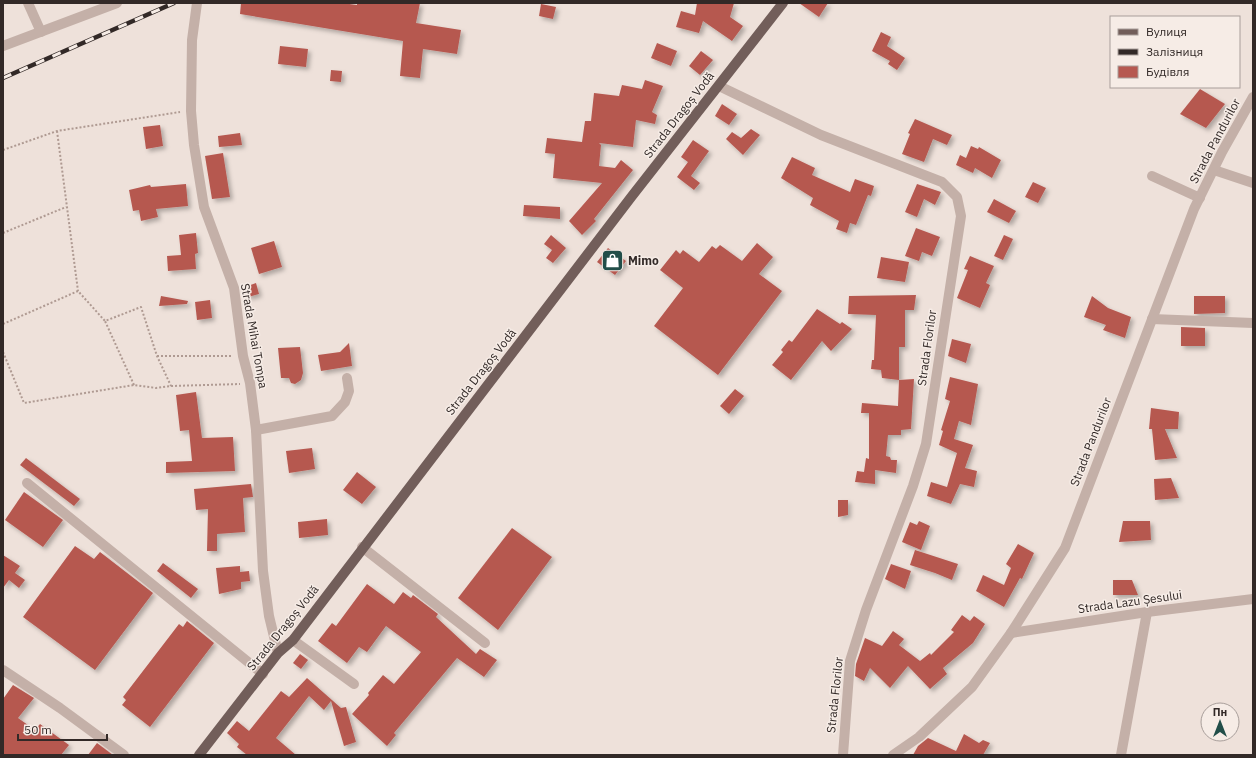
<svg xmlns="http://www.w3.org/2000/svg" width="1256" height="758" font-family="'IBM Plex Sans',sans-serif">
	<style>
		.building { fill: #b65850; filter: url(#shadow) }
		.lines { fill: none; stroke-linecap: round; stroke-linejoin: round }
		.path { stroke: #af9a92; stroke-width: 2; stroke-dasharray: 2 2; stroke-linecap: butt }
		.minor { stroke: #c4b0a8; stroke-width: 10 }
		.major { stroke: #725e5a; stroke-width: 10 }
		.rail-casing { stroke: #322927; stroke-width: 4.5 }
		.rail { stroke: #f6ece6; stroke-width: 3; stroke-dasharray: 9; stroke-linecap: butt }
		.labels { text-anchor: middle; stroke-width: 3; stroke-linejoin: round; paint-order: stroke }
		.street-label { font-size: 12px; fill: #322927; stroke: #f6ece6 }
		.poi-label { font-size: 12px; font-weight: bold; fill: #322927; stroke: #f6ece6; text-anchor: start }
	</style>
	<defs>
		<filter id="shadow"><feDropShadow dx="3" dy="3" stdDeviation="2" flood-color="#0004"/></filter>
	</defs>
	<rect width="100%" height="100%" fill="#eee1da"/>
	<g class="building">
		<path d="M 241,3 L 342,3 L 357,5 L 357,3 L 420,3 L 416,23 L 461,30 L 457,54 L 423,49 L 420,78 L 400,76 L 403,41 L 240,14 Z"/>
		<path d="M 697,3 L 734,3 L 730,17 L 743,26 L 732,41 L 703,21 L 699,33 L 676,27 L 681,11 L 695,15 Z"/>
		<path d="M 799,3 L 828,3 L 819,17 Z"/>
		<path d="M 541,4 L 556,7 L 553,19 L 539,16 Z"/>
		<path d="M 881,32 L 891,37 L 887,46 L 905,58 L 897,70 L 888,64 L 890,61 L 872,51 Z"/>
		<path d="M 657,43 L 677,51 L 671,66 L 651,58 Z"/>
		<path d="M 280,46 L 308,49 L 306,67 L 278,64 Z"/>
		<path d="M 701,51 L 713,60 L 700,75 L 689,66 Z"/>
		<path d="M 331,70 L 342,71 L 341,82 L 330,81 Z"/>
		<path d="M 645,80 L 663,86 L 652,112 L 657,115 L 655,124 L 636,120 L 633,147 L 599,143 L 601,145 L 599,166 L 615,168 L 621,160 L 633,170 L 594,219 L 596,221 L 582,235 L 569,221 L 602,183 L 553,178 L 555,154 L 545,153 L 547,138 L 582,142 L 585,121 L 591,121 L 594,93 L 619,96 L 622,85 L 642,89 Z"/>
		<path d="M 1200,89 L 1225,104 L 1206,128 L 1180,114 Z"/>
		<path d="M 722,104 L 737,114 L 729,125 L 715,116 Z"/>
		<path d="M 915,119 L 952,135 L 947,145 L 933,139 L 924,162 L 902,154 L 910,134 L 908,133 Z"/>
		<path d="M 160,125 L 163,146 L 146,149 L 143,127 Z"/>
		<path d="M 751,129 L 760,135 L 743,155 L 726,139 L 732,132 L 741,138 Z"/>
		<path d="M 240,133 L 242,145 L 219,147 L 218,136 Z"/>
		<path d="M 693,140 L 709,151 L 691,176 L 700,183 L 694,190 L 677,177 L 688,162 L 681,157 Z"/>
		<path d="M 971,146 L 978,149 L 979,147 L 1001,160 L 992,178 L 975,168 L 973,173 L 956,165 L 960,155 L 966,158 Z"/>
		<path d="M 223,153 L 230,197 L 212,199 L 205,156 Z"/>
		<path d="M 792,157 L 815,168 L 812,175 L 850,192 L 855,179 L 874,186 L 871,196 L 868,195 L 856,225 L 850,223 L 847,233 L 836,229 L 839,221 L 810,205 L 813,198 L 781,178 Z"/>
		<path d="M 1033,182 L 1046,188 L 1038,203 L 1025,197 Z"/>
		<path d="M 186,184 L 188,206 L 156,209 L 158,217 L 141,221 L 139,210 L 133,211 L 129,190 L 150,185 L 151,187 Z"/>
		<path d="M 917,184 L 941,192 L 935,205 L 924,199 L 917,217 L 905,212 Z"/>
		<path d="M 994,199 L 1016,211 L 1009,223 L 987,212 Z"/>
		<path d="M 524,205 L 560,207 L 560,219 L 523,216 Z"/>
		<path d="M 916,228 L 940,237 L 932,256 L 922,252 L 919,261 L 905,256 Z"/>
		<path d="M 196,233 L 198,253 L 195,254 L 196,269 L 168,271 L 167,256 L 181,255 L 179,235 Z"/>
		<path d="M 551,235 L 566,248 L 553,263 L 546,258 L 552,250 L 544,244 Z"/>
		<path d="M 1004,235 L 1013,239 L 1003,260 L 994,256 Z"/>
		<path d="M 274,241 L 282,267 L 259,274 L 251,248 Z"/>
		<path d="M 757,243 L 773,257 L 759,274 L 782,291 L 718,375 L 654,326 L 683,288 L 660,270 L 676,250 L 680,254 L 683,250 L 699,262 L 712,246 L 716,249 L 720,245 L 742,261 Z"/>
		<path d="M 608,248 L 626,261 L 615,275 L 597,262 Z"/>
		<path d="M 970,256 L 994,266 L 986,283 L 990,285 L 980,308 L 957,298 L 968,270 L 964,269 Z"/>
		<path d="M 881,257 L 909,262 L 905,282 L 877,278 Z"/>
		<path d="M 256,283 L 259,294 L 248,297 L 245,287 Z"/>
		<path d="M 916,295 L 914,310 L 905,310 L 905,347 L 899,347 L 899,380 L 882,378 L 881,370 L 871,369 L 872,360 L 874,360 L 876,315 L 848,314 L 849,296 Z"/>
		<path d="M 161,296 L 188,301 L 187,304 L 159,306 Z"/>
		<path d="M 1092,296 L 1108,308 L 1131,317 L 1125,338 L 1103,330 L 1106,325 L 1084,317 Z"/>
		<path d="M 1194,296 L 1225,296 L 1225,313 L 1194,314 Z"/>
		<path d="M 210,300 L 212,318 L 197,320 L 195,302 Z"/>
		<path d="M 817,309 L 840,324 L 842,322 L 852,329 L 831,351 L 822,341 L 791,380 L 772,365 L 783,352 L 781,350 L 789,340 L 792,342 Z"/>
		<path d="M 1181,327 L 1205,328 L 1205,346 L 1181,346 Z"/>
		<path d="M 952,339 L 971,344 L 966,363 L 948,356 Z"/>
		<path d="M 349,343 L 352,366 L 321,371 L 318,355 L 340,352 Z"/>
		<path d="M 300,347 L 303,373 L 301,380 L 295,384 L 291,383 L 289,378 L 281,378 L 278,348 Z"/>
		<path d="M 950,377 L 978,384 L 971,425 L 959,421 L 954,439 L 973,445 L 965,468 L 977,471 L 974,487 L 960,484 L 951,504 L 927,496 L 931,482 L 947,487 L 957,453 L 939,445 L 943,431 L 941,430 L 950,401 L 945,399 Z"/>
		<path d="M 914,379 L 911,429 L 901,430 L 901,435 L 888,435 L 886,456 L 890,457 L 891,460 L 897,460 L 896,473 L 875,470 L 875,484 L 855,482 L 857,471 L 864,472 L 866,458 L 869,459 L 869,413 L 861,413 L 862,403 L 898,406 L 899,380 Z"/>
		<path d="M 735,389 L 744,396 L 729,414 L 720,406 Z"/>
		<path d="M 196,392 L 202,438 L 233,437 L 235,471 L 166,473 L 166,462 L 192,461 L 189,430 L 180,431 L 176,395 Z"/>
		<path d="M 1151,408 L 1179,412 L 1178,429 L 1165,429 L 1177,458 L 1155,460 L 1152,429 L 1149,429 Z"/>
		<path d="M 312,448 L 315,469 L 289,473 L 286,451 Z"/>
		<path d="M 26,458 L 80,499 L 74,506 L 20,465 Z"/>
		<path d="M 357,472 L 376,487 L 362,504 L 343,490 Z"/>
		<path d="M 1171,478 L 1179,498 L 1155,500 L 1154,479 Z"/>
		<path d="M 251,484 L 253,497 L 243,498 L 245,532 L 217,534 L 217,551 L 207,551 L 208,509 L 196,510 L 194,489 Z"/>
		<path d="M 24,492 L 63,520 L 43,547 L 5,520 Z"/>
		<path d="M 838,500 L 848,500 L 848,515 L 838,517 Z"/>
		<path d="M 327,519 L 328,535 L 299,538 L 298,522 Z"/>
		<path d="M 919,521 L 930,526 L 921,550 L 902,542 L 910,522 L 917,525 Z"/>
		<path d="M 1123,521 L 1150,521 L 1151,540 L 1119,542 Z"/>
		<path d="M 512,528 L 552,557 L 498,630 L 458,598 Z"/>
		<path d="M 1018,544 L 1034,553 L 1022,579 L 1020,578 L 1004,607 L 976,591 L 983,575 L 1004,585 L 1011,568 L 1006,564 Z"/>
		<path d="M 75,546 L 94,559 L 100,552 L 153,593 L 95,670 L 23,617 Z"/>
		<path d="M 915,550 L 958,564 L 952,580 L 935,573 L 910,565 Z"/>
		<path d="M 3,555 L 20,566 L 15,573 L 25,580 L 19,588 L 9,580 L 3,588 Z"/>
		<path d="M 163,563 L 198,589 L 191,598 L 157,571 Z"/>
		<path d="M 891,564 L 911,571 L 905,589 L 885,579 Z"/>
		<path d="M 240,566 L 240,572 L 249,571 L 250,581 L 241,582 L 241,589 L 219,594 L 216,568 Z"/>
		<path d="M 1113,580 L 1132,580 L 1138,595 L 1113,595 Z"/>
		<path d="M 367,584 L 394,604 L 403,592 L 411,598 L 413,595 L 438,614 L 436,617 L 476,654 L 480,649 L 497,660 L 484,677 L 457,658 L 394,733 L 396,735 L 387,746 L 352,714 L 369,695 L 368,693 L 383,675 L 394,684 L 421,652 L 386,626 L 367,652 L 359,647 L 347,663 L 318,641 L 332,623 L 336,626 Z"/>
		<path d="M 962,615 L 970,621 L 974,616 L 985,624 L 973,643 L 943,668 L 947,674 L 930,689 L 908,666 L 890,688 L 870,668 L 864,681 L 855,676 L 856,664 L 865,638 L 882,646 L 893,631 L 904,639 L 899,645 L 920,661 L 930,653 L 931,655 L 954,632 L 951,630 Z"/>
		<path d="M 187,621 L 214,643 L 150,727 L 122,705 L 126,700 L 123,697 L 179,624 L 183,627 Z"/>
		<path d="M 300,654 L 308,660 L 301,669 L 293,663 Z"/>
		<path d="M 307,678 L 341,708 L 346,707 L 356,742 L 344,746 L 331,701 L 324,710 L 309,696 L 276,738 L 296,755 L 247,755 L 237,747 L 239,744 L 227,733 L 237,721 L 249,731 L 281,691 L 289,697 Z"/>
		<path d="M 13,685 L 34,698 L 18,718 L 35,730 L 40,724 L 69,745 L 61,755 L 3,755 L 3,699 Z"/>
		<path d="M 964,734 L 979,743 L 983,740 L 990,743 L 983,755 L 913,755 L 918,746 L 928,738 L 956,751 Z"/>
		<path d="M 97,743 L 113,755 L 88,755 Z"/>
	</g>
	<g class="lines">
		<g class="path">
			<path d="M 57,131 L 78,291"/>
			<path d="M 3,150 L 57,131 L 180,112"/>
			<path d="M 3,233 L 66,207"/>
			<path d="M 3,324 L 78,291 L 105,321"/>
			<path d="M 3,352 L 24,403 L 134,385 L 156,388 L 171,386 L 240,384"/>
			<path d="M 157,356 L 232,356"/>
			<path d="M 134,385 L 105,321 L 141,307 L 157,356 L 171,386"/>
		</g>
		<g class="minor">
			<path d="M 28,3 L 41,32"/>
			<path d="M 197,3 L 192,40 L 191,111 L 194,145 L 204,207 L 234,288 L 243,356 L 250,383 L 256,430 L 263,571 L 269,616 L 278,653"/>
			<path d="M 3,46 L 117,3"/>
			<path d="M 719,86 L 821,135 L 942,182 L 957,197 L 961,216 L 926,444 L 913,486 L 866,610 L 850,661 L 843,755"/>
			<path d="M 1214,170 L 1253,183"/>
			<path d="M 1152,176 L 1200,198"/>
			<path d="M 1152,319 L 1253,323"/>
			<path d="M 256,430 L 332,416 L 345,402 L 349,391 L 347,378"/>
			<path d="M 27,483 L 263,674"/>
			<path d="M 362,547 L 485,643"/>
			<path d="M 1011,633 L 1147,612 L 1253,599"/>
			<path d="M 293,640 L 354,684"/>
			<path d="M 3,670 L 60,708 L 124,755"/>
			<path d="M 893,755 L 919,737 L 972,687 L 1011,633 L 1065,548 L 1194,209 L 1222,152 L 1253,97"/>
			<path d="M 1121,755 L 1147,612"/>
		</g>
		<path class="major" d="M 199,755 L 278,653 L 293,640 L 632,196 L 783,3"/>
		<defs>
			<path id="rail" d="M 3,78 L 174,3"/>
		</defs>
		<use href="#rail" class="rail-casing"/>
		<use href="#rail" class="rail"/>
	</g>
	<defs>
		<symbol id="shop-square" viewBox="-11 -11 22 22"><rect x="-9" y="-9" width="18" height="18" rx="4" fill="#224e49" stroke="#f6ece6"/><path d="M-5-2.5h2.3a2.7 3.5 0 0 1 5.4 0H5L5.5 6h-11ZM-1.5-2.5h3a1.5 2.3 0 0 0-3 0Z" fill="#fff"/></symbol>
	</defs>
	<g fill-rule="evenodd">
		<use href="#shop-square" x="600" y="248" width="25" height="25"/>
	</g>
	<g class="labels">
		<g class="street-label">
			<text transform="translate(679 115) rotate(-52)" y="4">Strada Dragoș Vodă</text>
			<text transform="translate(1215 141) rotate(-62)" y="4">Strada Pandurilor</text>
			<text transform="translate(254 336) rotate(80)" y="4">Strada Mihai Tompa</text>
			<text transform="translate(927 348) rotate(-82)" y="4">Strada Florilor</text>
			<text transform="translate(481 372) rotate(-52)" y="4">Strada Dragoș Vodă</text>
			<text transform="translate(1091 442) rotate(-69)" y="4">Strada Pandurilor</text>
			<text transform="translate(1130 602) rotate(-8)" y="4">Strada Lazu Șesului</text>
			<text transform="translate(283 628) rotate(-51)" y="4">Strada Dragoș Vodă</text>
			<text transform="translate(835 695) rotate(-84)" y="4">Strada Florilor</text>
		</g>
		<g class="poi-label">
			<text x="628" y="265">Mimo</text>
		</g>
	</g>
	<rect width="1256" height="758" fill="none" stroke="#322927" stroke-width="8"/>
	<rect x="1110" y="16" width="130" height="72" fill="#f6ece6" stroke="#a89e9a"/>
	<rect x="1118" y="29" width="20" height="6" fill="#725e5a" stroke="#a89e9a"/>
	<text x="1146" y="36" font-size="12" fill="#322927">Вулиця</text>
	<rect x="1118" y="49" width="20" height="6" fill="#322927" stroke="#a89e9a"/>
	<text x="1146" y="56" font-size="12" fill="#322927">Залізниця</text>
	<rect x="1118" y="66" width="20" height="12" fill="#b65850" stroke="#a89e9a"/>
	<text x="1146" y="76" font-size="12" fill="#322927">Будівля</text>
	<g transform="translate(1220 722)"><circle r="19" fill="#f6ece6" stroke="#a89e9a"/>
	<path d="M0-3L7 15L0 10L-7 15Z" fill="#224e49"/>
	<text y="-6" font-size="11" font-weight="bold" text-anchor="middle" fill="#322927">Пн</text>
	</g>
	<path d="M18 734v6h89v-6" fill="none" stroke="#322927" stroke-width="2"/>
	<text x="24" y="734" font-size="12" fill="#322927" stroke="#f6ece6" stroke-width="3" paint-order="stroke">50 m</text>
</svg>
